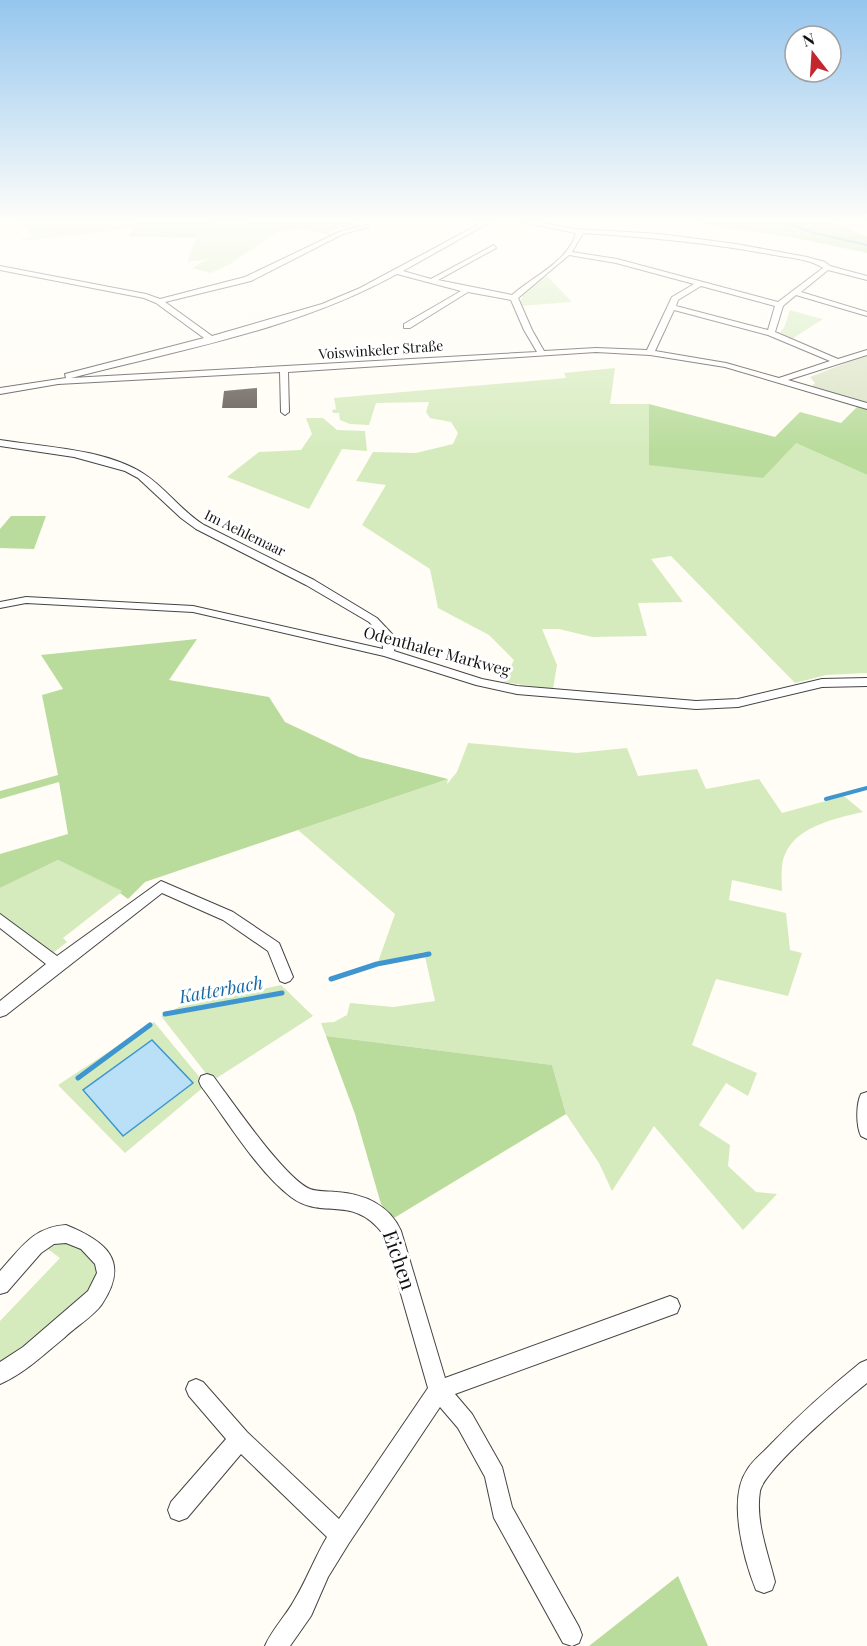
<svg xmlns="http://www.w3.org/2000/svg" width="867" height="1646" font-family="'Playfair Display',serif">
	<style>
		.green { fill: #d5ebbd }
		.forest { fill: #b9dc9c }
		.cemetery { fill: #d9e3c4 }
		.water { fill: #b9e0f7; stroke: #3f96cf; stroke-width: 1.5 }
		.lines { fill: none; stroke-linecap: round; stroke-linejoin: round }
		.stream-far2 { stroke: #3f96cf; stroke-width: 2 }
		.stream-far1 { stroke: #3f96cf; stroke-width: 4 }
		.stream { stroke: #3f96cf; stroke-width: 5 }
		.building { fill: #5a524d }
		.street-casing { stroke: #444; stroke-width: 2 }
		.street { fill: #fff; fill-rule: evenodd }
		.labels { text-anchor: middle; stroke-width: 6; stroke-linejoin: round; paint-order: stroke }
		.far-street-label { font-size: 14px; fill: #111; stroke: #fff }
		.street-label { font-size: 16px; fill: #111; stroke: #fff }
		.water-label { font-size: 18px; font-style: italic; fill: #1768a6; stroke: #fff }
		.near-street-label { font-size: 20px; fill: #111; stroke: #fff }
	</style>
	<rect width="100%" height="100%" fill="#fffdf5"/>
	<g class="green">
		<path d="M 21,221 L 154,221 L 137,223 L 134,228 L 22,241 L 21,239 L 31,238 Z"/>
		<path d="M 211,223 L 252,223 L 249,232 L 282,229 L 230,264 L 211,273 L 192,268 L 208,259 L 187,262 L 196,238 Z"/>
		<path d="M 547,276 L 572,302 L 520,306 C 520,290 535,283 547,276 Z"/>
		<path d="M 790,310 L 818,318 L 823,319 L 792,339 L 780,332 L 784,328 Z"/>
		<path d="M 615,368 L 610,404 L 649,404 L 649,465 L 796,443 L 867,475 L 867,673 L 826,675 L 795,683 L 671,556 L 651,559 L 683,602 L 638,603 L 647,636 L 592,637 L 559,629 L 542,629 L 557,665 L 553,689 L 503,682 L 514,660 L 489,635 L 438,608 L 430,569 L 362,525 L 386,485 L 356,481 L 373,452 L 416,453 L 453,444 L 458,433 L 451,422 L 430,418 L 426,412 L 429,402 L 376,403 L 369,425 L 350,424 L 340,420 L 339,413 L 333,413 L 332,410 L 336,409 L 334,398 L 566,378 L 564,373 Z"/>
		<path d="M 306,418 L 323,418 L 337,430 L 365,431 L 367,451 L 342,449 L 309,509 L 227,477 L 259,452 L 301,450 L 312,434 Z"/>
		<path d="M 468,743 L 577,753 L 627,748 L 638,776 L 697,769 L 706,789 L 759,779 L 782,813 L 844,796 L 863,812 C 833,819 786,828 782,867 C 781,875 782,883 782,891 L 732,880 L 729,900 L 786,913 L 790,950 L 802,953 L 788,996 L 716,979 L 692,1045 L 757,1073 L 748,1096 L 726,1083 L 699,1125 L 730,1145 L 728,1166 L 756,1192 L 777,1194 L 743,1230 L 654,1126 L 612,1191 L 599,1163 L 566,1114 L 552,1065 L 326,1036 L 321,1023 L 334,1022 L 347,1015 L 350,1003 L 393,1007 L 435,1001 L 424,952 L 378,962 L 395,914 L 298,830 L 448,779 L 447,784 L 457,772 Z"/>
		<path d="M 58,860 L 123,891 L 63,938 L 67,942 L 53,953 L 0,913 L 0,888 Z"/>
		<path d="M 281,985 L 313,1016 L 212,1081 L 161,1016 L 179,1007 Z"/>
		<path d="M 154,1022 L 206,1085 L 125,1153 L 58,1085 Z"/>
		<path d="M 63,1242 C 79,1246 96,1257 97,1275 L 88,1292 L 0,1366 L 0,1321 L 60,1258 L 45,1247 Z"/>
	</g>
	<g class="forest">
		<path d="M 154,221 L 351,221 L 363,226 C 351,230 339,226 328,232 L 329,235 L 306,229 L 248,232 L 251,223 L 211,223 L 196,238 L 129,236 L 136,223 Z"/>
		<path d="M 691,221 L 828,221 L 867,236 L 867,253 L 786,236 L 741,230 Z"/>
		<path d="M 649,404 L 775,437 L 800,412 L 841,423 L 858,406 L 867,409 L 867,475 L 796,443 L 763,478 L 649,465 Z"/>
		<path d="M 11,516 L 46,516 L 34,549 L 0,548 L 0,529 Z"/>
		<path d="M 197,639 L 169,680 L 269,697 L 285,722 L 359,757 L 448,779 L 145,882 L 128,899 L 120,893 L 122,891 L 58,860 L 0,888 L 0,854 L 68,834 L 59,782 L 0,799 L 0,791 L 58,775 L 42,695 L 63,689 L 41,655 Z"/>
		<path d="M 326,1036 L 552,1065 L 566,1114 L 394,1218 L 381,1204 L 355,1114 Z"/>
		<path d="M 678,1576 L 708,1646 L 589,1646 Z"/>
	</g>
	<path class="cemetery" d="M 867,355 L 867,403 L 811,387 L 815,383 L 810,377 Z"/>
	<path class="water" d="M 152,1040 L 193,1083 L 123,1136 L 83,1090 Z"/>
	<g class="lines">
		<path class="stream-far2" d="M 783,221 L 810,232 L 867,245"/>
		<path class="stream-far1" d="M 826,799 L 867,788"/>
		<g class="stream">
			<path d="M 331,979 L 377,964 L 429,954"/>
			<path d="M 165,1014 L 282,993"/>
			<path d="M 78,1078 L 150,1025"/>
		</g>
	</g>
	<path class="building" d="M 257,388 L 257,408 L 222,408 L 224,391 Z"/>
	<g class="lines">
		<defs>
			<g id="street">
				<path d="M 485,221 L 492,221 L 403,271 L 431,279 L 494,245 L 496,248 L 438,280 L 512,295 C 532,277 569,261 576,233 L 519,221 L 530,221 L 575,229 L 660,234 L 736,244 L 807,257 L 825,262 L 830,266 L 867,276 L 867,280 L 828,270 L 801,292 L 867,312 L 867,316 L 796,295 L 783,306 L 775,332 L 838,359 L 867,350 L 867,355 L 788,380 L 867,403 L 867,409 L 725,367 L 650,355 L 596,352 L 288,372 L 289,412 L 285,415 L 281,412 L 280,372 L 58,384 L 0,394 L 0,388 L 66,378 L 65,374 L 204,338 L 156,303 L 144,298 L 0,270 L 0,266 L 146,294 L 160,299 L 245,277 L 339,232 L 368,225 L 368,227 L 343,234 L 251,281 L 165,302 L 212,336 L 322,304 L 360,288 ZM 583,233 C 647,237 711,243 774,255 C 790,258 810,259 823,268 L 778,302 L 617,259 L 572,252 ZM 569,255 L 616,263 L 694,284 L 672,297 L 647,350 L 596,348 L 544,351 L 532,330 L 518,298 ZM 397,274 L 461,291 L 404,324 L 404,328 L 410,328 L 468,292 L 511,300 L 524,330 L 537,352 L 71,378 C 180,350 298,329 397,274 ZM 701,286 L 775,306 L 768,330 L 676,306 L 678,300 ZM 674,310 L 768,335 L 830,361 L 779,378 L 726,363 L 655,351 Z"/>
				<path d="M 0,440 C 44,447 106,449 144,474 C 166,488 181,511 204,525 L 314,580 L 377,618 L 393,635 L 396,643 L 394,651 L 482,679 L 517,686 L 696,701 L 738,699 L 822,679 L 867,678 L 867,686 L 822,687 L 738,707 L 696,709 L 517,694 L 476,685 L 384,656 L 193,612 L 26,603 L 0,608 L 0,602 L 26,597 L 193,606 L 383,649 L 382,635 L 369,622 L 306,585 L 196,529 L 181,518 L 138,478 L 125,471 L 74,457 L 0,446 Z"/>
				<path d="M 161,881 L 233,912 L 279,943 L 293,977 L 290,981 L 285,983 L 280,981 L 268,951 L 223,920 L 162,893 L 6,1015 L 0,1017 L 0,1001 L 46,964 L 0,928 L 0,914 L 57,956 Z"/>
				<path d="M 207,1074 L 213,1076 C 232,1101 284,1178 310,1189 C 317,1192 329,1191 337,1192 C 364,1194 390,1205 401,1231 L 445,1378 L 670,1296 L 677,1299 L 680,1306 L 677,1313 L 455,1394 L 472,1414 L 502,1467 L 512,1507 L 579,1627 L 582,1635 L 579,1643 L 572,1646 L 563,1643 L 494,1518 L 485,1477 L 458,1428 L 440,1407 L 349,1543 L 328,1577 L 311,1616 L 290,1646 L 265,1646 C 272,1629 286,1616 295,1599 C 307,1579 315,1557 327,1537 L 241,1454 L 187,1518 L 179,1521 L 171,1518 L 168,1510 L 171,1502 L 226,1439 L 189,1396 L 186,1389 L 189,1382 L 196,1379 L 203,1382 L 247,1432 L 339,1519 L 428,1388 L 384,1235 C 353,1193 323,1221 291,1197 C 257,1171 227,1120 201,1086 L 199,1081 L 201,1076 Z"/>
				<path d="M 867,1092 L 867,1139 L 861,1136 C 856,1126 856,1104 861,1094 Z"/>
				<path d="M 66,1225 C 105,1241 131,1260 102,1304 C 94,1316 75,1327 64,1338 C 44,1354 24,1374 0,1384 L 0,1362 L 23,1347 L 88,1291 L 97,1273 L 95,1264 L 81,1249 L 66,1243 L 54,1244 L 41,1253 L 7,1292 L 0,1294 L 0,1271 C 21,1248 33,1227 66,1225 Z"/>
				<path d="M 867,1360 L 867,1383 C 847,1399 764,1470 760,1491 C 755,1521 768,1553 775,1582 L 772,1590 L 764,1593 L 756,1590 C 744,1560 727,1499 747,1470 C 753,1460 764,1452 772,1443 C 801,1413 828,1389 860,1363 Z"/>
			</g>
		</defs>
		<use href="#street" class="street-casing"/>
		<use href="#street" class="street"/>
	</g>
	<linearGradient id="sky" x2="0" y2="1"><stop stop-color="#95c6ee"/><stop offset="0.49" stop-color="#fffefa"/><stop offset="1" stop-color="#fffefa" stop-opacity="0"/></linearGradient>
	<rect width="867" height="451" fill="url(#sky)"/>
	<g class="labels">
		<g class="far-street-label">
			<text transform="translate(381 350) rotate(-4)" y="5">Voiswinkeler Straße</text>
			<text transform="translate(245 533) rotate(26)" y="5">Im Aehlemaar</text>
		</g>
		<g class="street-label">
			<text transform="translate(437 651) rotate(15)" y="6">Odenthaler Markweg</text>
		</g>
		<g class="water-label">
			<text transform="translate(221 990) rotate(-10)" y="6">Katterbach</text>
		</g>
		<g class="near-street-label">
			<text transform="translate(399 1260) rotate(71)" y="7">Eichen</text>
		</g>
	</g>
	<g transform="translate(813 54) rotate(343)"><circle r="28" fill="#ffffff" stroke="#a0a0a0" stroke-width="1.5"/>
	<path d="M0-4.5L10 22L0 15L-10 22Z" fill="#c4262e"/>
	<text y="-9" font-size="16" font-weight="bold" text-anchor="middle" fill="#111111">N</text>
	</g>
</svg>
